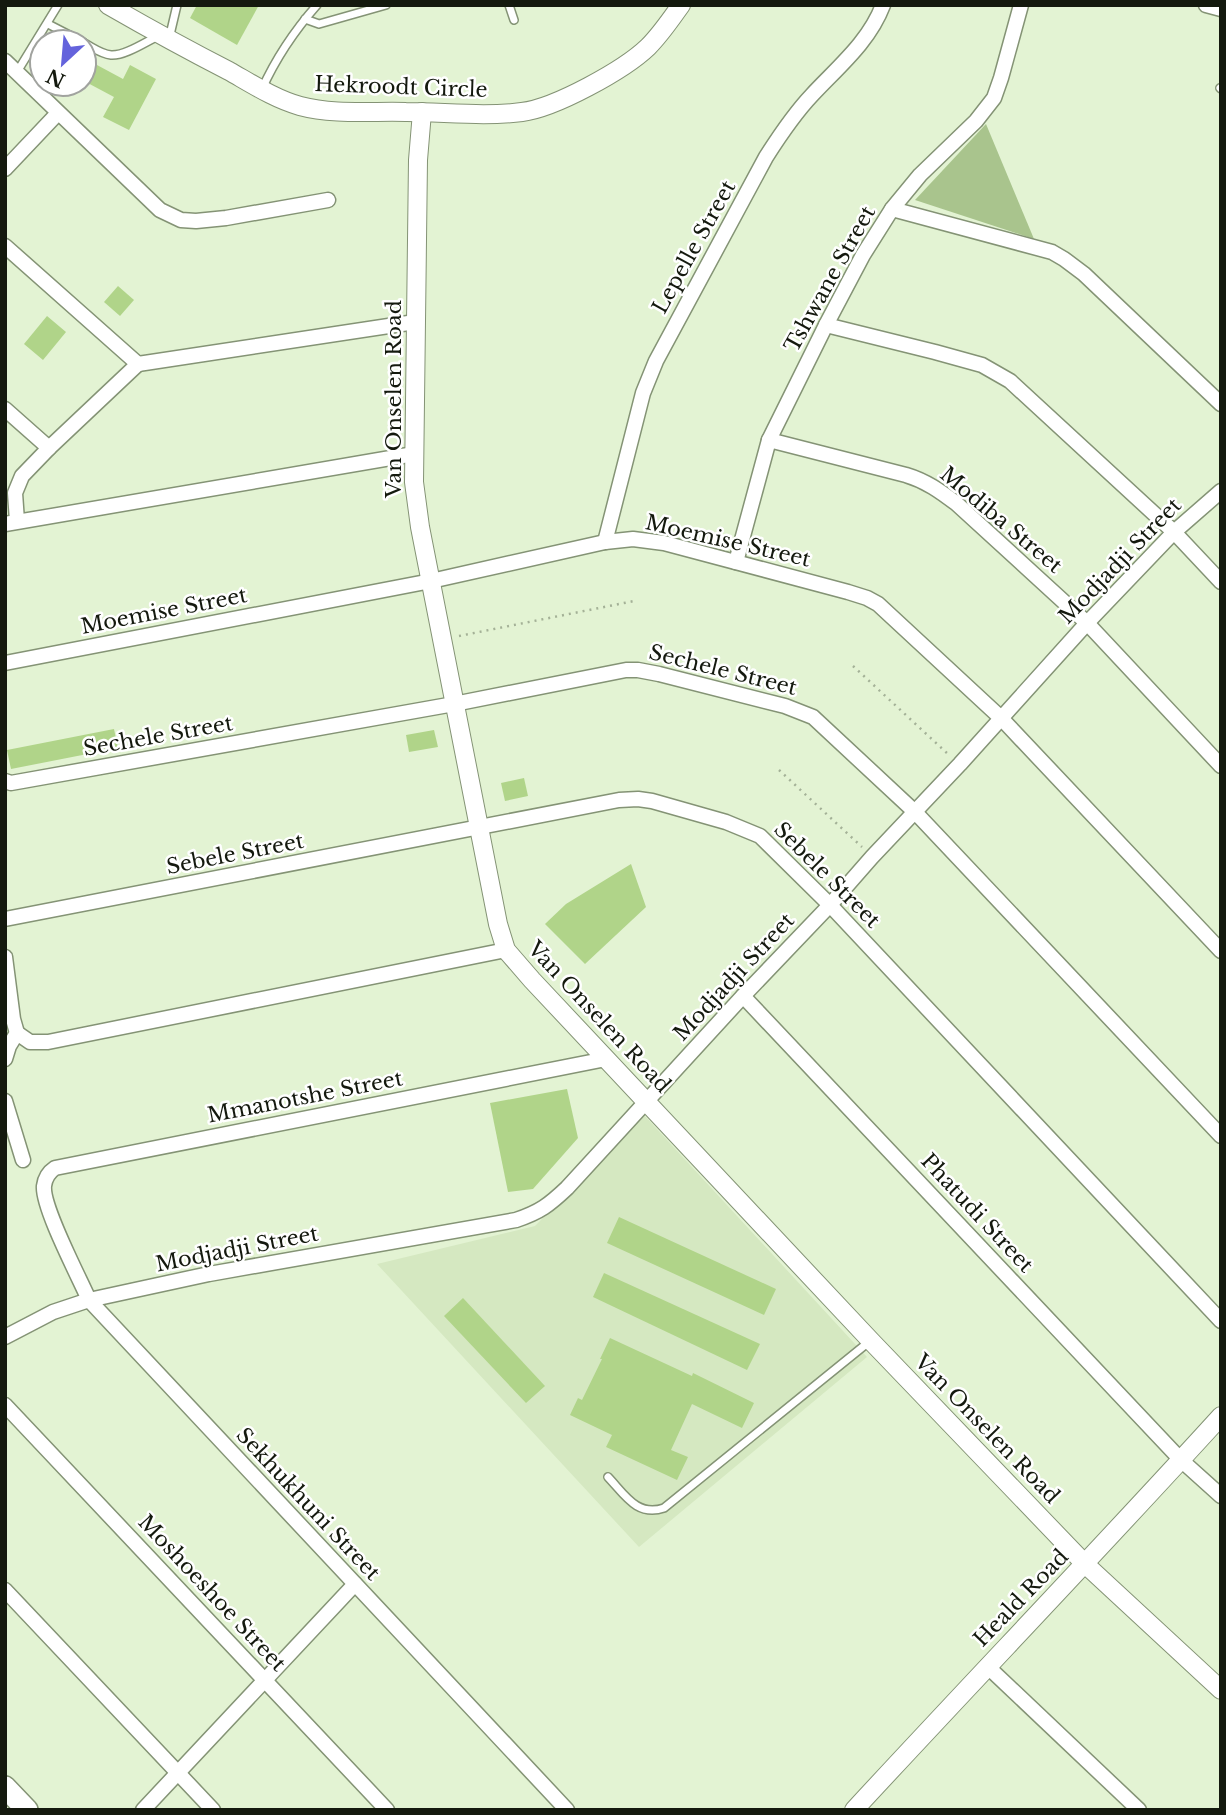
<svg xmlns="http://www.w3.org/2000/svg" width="1226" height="1815" font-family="'Libre Baskerville',serif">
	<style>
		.built { fill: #d5e8c1 }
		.green { fill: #a9c48d }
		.building { fill: #b0d489 }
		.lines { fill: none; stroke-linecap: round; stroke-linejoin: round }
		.service-casing { stroke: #849375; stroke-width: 10 }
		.minor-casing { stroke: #849375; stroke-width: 17 }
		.tertiary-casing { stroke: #849375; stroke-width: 20 }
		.secondary-casing { stroke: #849375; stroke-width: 24 }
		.path { stroke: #a4b197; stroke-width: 2.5; stroke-dasharray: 2 5; stroke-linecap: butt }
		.service { stroke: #fff; stroke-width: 7 }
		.minor { stroke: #fff; stroke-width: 14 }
		.tertiary { stroke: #fff; stroke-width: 18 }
		.secondary { stroke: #fff; stroke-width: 21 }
		.labels { text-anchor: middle; stroke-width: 5; stroke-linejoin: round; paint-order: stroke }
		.street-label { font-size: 21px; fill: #14190e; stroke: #fff }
	</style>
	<rect width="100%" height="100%" fill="#e3f3d3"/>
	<path class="built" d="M 644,1115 L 867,1357 L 639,1547 L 377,1264 L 535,1226 Z"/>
	<path class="green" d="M 986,124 L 1034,239 L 915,200 Z"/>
	<g class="building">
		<path d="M 197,5 L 259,5 L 237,45 L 190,18 Z"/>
		<path d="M 84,58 L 123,79 L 130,65 L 156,79 L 129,130 L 103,117 L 114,97 L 84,81 Z"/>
		<path d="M 118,286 L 134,300 L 120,316 L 104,302 Z"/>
		<path d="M 47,316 L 66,332 L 43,360 L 24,344 Z"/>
		<path d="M 114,729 L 118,748 L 11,769 L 7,750 Z"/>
		<path d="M 434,730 L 438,747 L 409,752 L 406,735 Z"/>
		<path d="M 524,778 L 528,796 L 505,801 L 501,783 Z"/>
		<path d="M 631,864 L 646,907 L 585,964 L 545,924 L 566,904 Z"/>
		<path d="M 567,1089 L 578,1138 L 533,1189 L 508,1192 L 490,1103 Z"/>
		<path d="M 619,1217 L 776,1289 L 764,1315 L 607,1243 Z"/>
		<path d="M 604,1273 L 760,1344 L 747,1370 L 593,1297 Z"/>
		<path d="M 463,1298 L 545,1386 L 526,1403 L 444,1316 Z"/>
		<path d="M 610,1338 L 692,1376 L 693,1373 L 754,1403 L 742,1428 L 692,1404 L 671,1450 L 688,1457 L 677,1480 L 606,1447 L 612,1435 L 570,1415 L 578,1398 L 582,1400 L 602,1359 L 600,1359 Z"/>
	</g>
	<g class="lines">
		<defs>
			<g id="service">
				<path d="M 509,5 L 514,20"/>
				<path d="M 305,19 L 319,24 L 386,5"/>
				<path d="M 48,24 L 83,42"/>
				<path d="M 169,39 L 177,5"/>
				<path d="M 84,43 C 92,47 101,54 111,55 C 125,56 147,41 160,35"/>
				<path d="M 17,72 L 58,5"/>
				<path d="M 1220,88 L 1221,89"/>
				<path d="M 262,89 C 276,58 295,30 317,5"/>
				<path d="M 608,1477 C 625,1495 637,1517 664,1508 L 870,1341"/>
			</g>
			<g id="minor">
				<path d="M 1206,5 L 1221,9"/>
				<path d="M 5,61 L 160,210 L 181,220 L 196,221 L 226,218 L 328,200"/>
				<path d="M 5,169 L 58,113"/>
				<path d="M 892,209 L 1052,252 L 1064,259 L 1084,274 L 1221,404"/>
				<path d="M 5,246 L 138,364"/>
				<path d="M 826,325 L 935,352 L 982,365 L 1010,381 L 1174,532 L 1221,582"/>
				<path d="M 138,364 L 415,322"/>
				<path d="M 5,409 L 49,448"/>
				<path d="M 769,440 L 906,475 C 926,481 940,491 957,504 L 1087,623 L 1221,766"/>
				<path d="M 17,521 L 15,493 L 22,476 L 49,448 L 138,364"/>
				<path d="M 5,524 L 414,454"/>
				<path d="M 605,542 L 643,393 L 656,361 L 766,157 C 780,135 794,114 812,95 C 838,67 869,42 883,5"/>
				<path d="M 736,562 L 769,440 L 826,325 L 863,255 L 892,209 L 920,175 L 976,121 L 994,98 L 1001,78 L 1021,5"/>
				<path d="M 5,663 L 431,581 L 605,542 L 633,539 L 664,543 L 848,592 L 867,598 L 878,604 L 1001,718 L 1221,951"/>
				<path d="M 5,781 L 11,783 L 454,704 L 626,670 L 638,670 L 659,674 L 785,706 L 813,717 L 915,812 L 1221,1136"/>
				<path d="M 5,919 L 619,800 L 638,799 L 652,801 L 726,822 L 760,836 L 830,905 L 1221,1321"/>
				<path d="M 5,957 L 13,1019 L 17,1033"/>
				<path d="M 743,996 L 1181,1460 L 1221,1496"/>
				<path d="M 17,1033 L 30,1042 L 48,1042 L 506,950"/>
				<path d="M 5,1059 L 9,1046 L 17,1033"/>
				<path d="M 5,1101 L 23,1160"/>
				<path d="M 5,1337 L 53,1312 L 89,1300 L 209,1274 L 516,1220 C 540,1212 549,1205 567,1188 L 743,996 L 830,905 L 872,857 L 960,764 L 1087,623 L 1174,532 L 1221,491"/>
				<path d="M 5,1405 L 387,1810"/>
				<path d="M 5,1590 L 213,1810"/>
				<path d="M 987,1666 L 1139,1810"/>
				<path d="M 143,1810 L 355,1584"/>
				<path d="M 567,1810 L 89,1300 C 79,1277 42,1207 44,1186 C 45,1178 49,1172 55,1168 L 606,1059"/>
			</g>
			<g id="tertiary">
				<path d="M 108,5 C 148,28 188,50 229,71 C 252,84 275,99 300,106 C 333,115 372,111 406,112 C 444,112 484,117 522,112 C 555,108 624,70 648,47 C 661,34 671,19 681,5"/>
				<path d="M 422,112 L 418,160 L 414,482 L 420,527 L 498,924 L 506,950 L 532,980 L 871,1341 L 1085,1564 L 1221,1690"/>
				<path d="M 854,1810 C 976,1678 1100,1549 1221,1416"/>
			</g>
			<path id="secondary" d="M 5,1787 L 27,1810"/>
		</defs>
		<use href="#service" class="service-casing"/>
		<use href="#minor" class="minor-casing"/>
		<use href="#tertiary" class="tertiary-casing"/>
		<use href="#secondary" class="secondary-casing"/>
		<g class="path">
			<path d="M 459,636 L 634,601"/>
			<path d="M 853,666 L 949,755"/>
			<path d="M 779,770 L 862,847"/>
		</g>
		<use href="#service" class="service"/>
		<use href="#minor" class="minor"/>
		<use href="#tertiary" class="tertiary"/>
		<use href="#secondary" class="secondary"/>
	</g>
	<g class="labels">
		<g class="street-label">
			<text transform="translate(401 87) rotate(2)" y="7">Hekroodt Circle</text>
			<text transform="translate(694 247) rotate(-61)" y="7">Lepelle Street</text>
			<text transform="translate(830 279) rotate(-61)" y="7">Tshwane Street</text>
			<text transform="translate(394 399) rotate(-90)" y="7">Van Onselen Road</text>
			<text transform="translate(1001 520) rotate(40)" y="7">Modiba Street</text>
			<text transform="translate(728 541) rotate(13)" y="7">Moemise Street</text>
			<text transform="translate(1120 561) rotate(-46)" y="7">Modjadji Street</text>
			<text transform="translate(164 611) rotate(-11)" y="7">Moemise Street</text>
			<text transform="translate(723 670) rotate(14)" y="7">Sechele Street</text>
			<text transform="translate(158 736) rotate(-10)" y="7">Sechele Street</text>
			<text transform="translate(235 854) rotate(-11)" y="7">Sebele Street</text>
			<text transform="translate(827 875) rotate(45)" y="7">Sebele Street</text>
			<text transform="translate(734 977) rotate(-47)" y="7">Modjadji Street</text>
			<text transform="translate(599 1017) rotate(47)" y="7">Van Onselen Road</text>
			<text transform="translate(305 1097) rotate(-11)" y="7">Mmanotshe Street</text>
			<text transform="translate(977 1213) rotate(47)" y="7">Phatudi Street</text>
			<text transform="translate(237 1249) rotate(-11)" y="7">Modjadji Street</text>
			<text transform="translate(987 1429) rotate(46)" y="7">Van Onselen Road</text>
			<text transform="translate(308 1504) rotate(47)" y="7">Sekhukhuni Street</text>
			<text transform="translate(212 1593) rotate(47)" y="7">Moshoeshoe Street</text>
			<text transform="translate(1021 1598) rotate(-46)" y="7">Heald Road</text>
		</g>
	</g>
	<rect width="1226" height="1815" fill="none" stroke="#14190e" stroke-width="14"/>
	<g transform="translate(63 63) rotate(206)"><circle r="33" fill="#ffffff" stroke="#a1a39f" stroke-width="2"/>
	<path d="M0-5L12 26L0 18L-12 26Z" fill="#6463dc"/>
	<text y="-10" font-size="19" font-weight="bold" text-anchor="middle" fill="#14190e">N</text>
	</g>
</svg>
